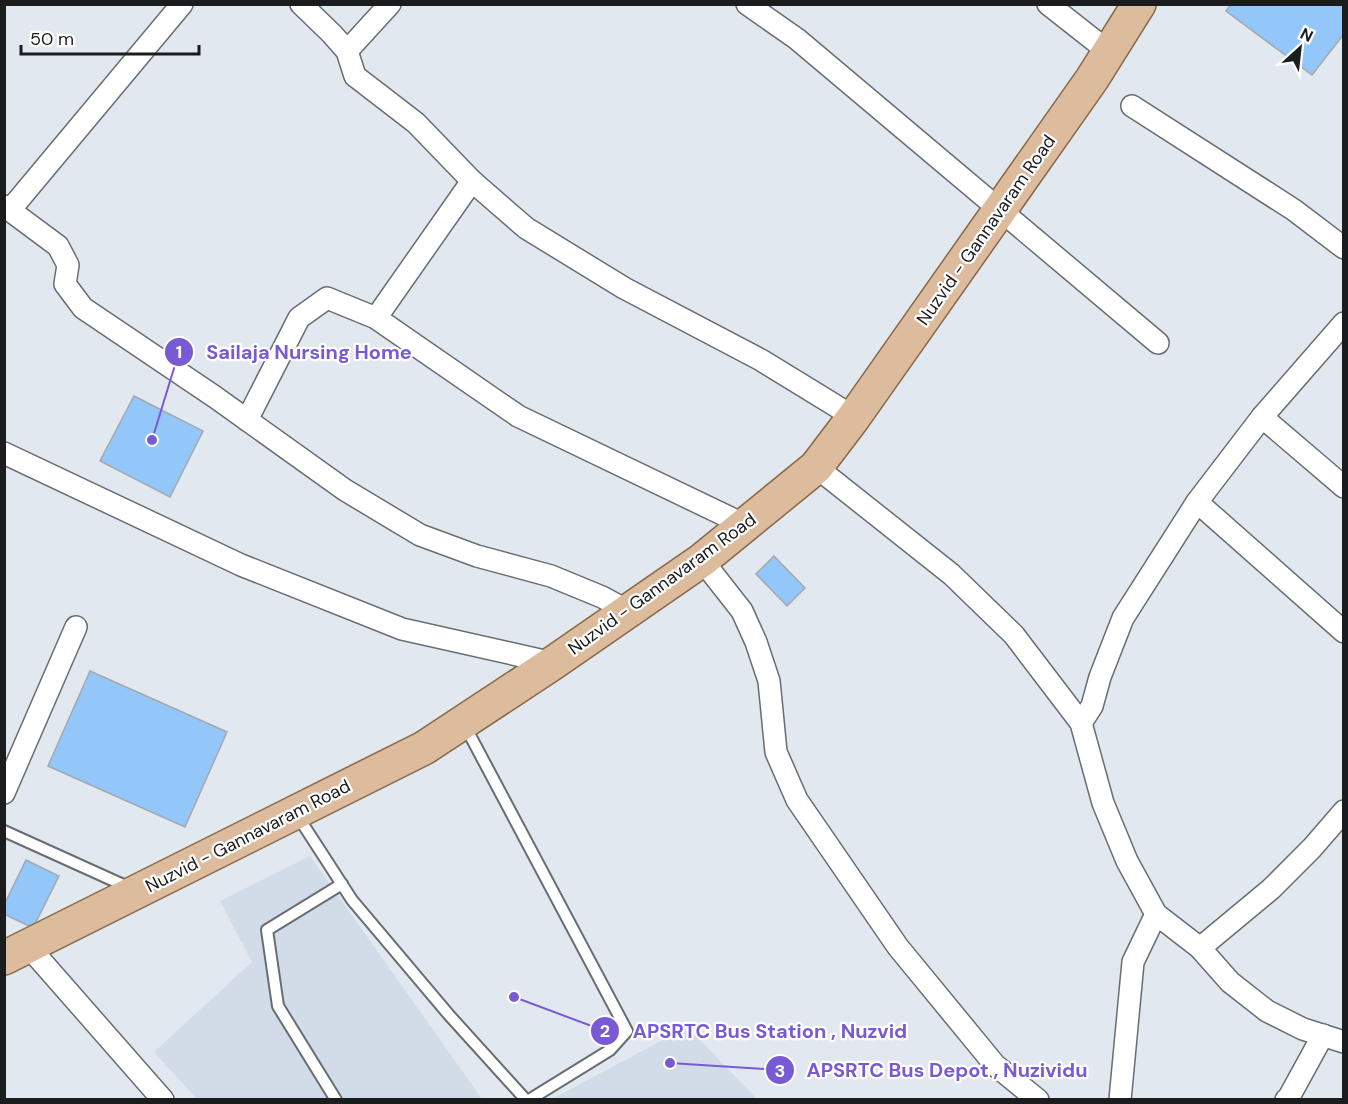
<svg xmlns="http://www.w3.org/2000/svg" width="1348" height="1104" font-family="'DM Sans',sans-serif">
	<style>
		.built { fill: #d1dce8 }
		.building { fill: #93c6f9; stroke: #a4a9af; stroke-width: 1.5 }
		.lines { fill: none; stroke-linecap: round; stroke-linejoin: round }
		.lane-casing { stroke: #686d72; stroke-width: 14 }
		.street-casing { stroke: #686d72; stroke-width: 24 }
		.primary-casing { stroke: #896746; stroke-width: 36 }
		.lane { stroke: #fff; stroke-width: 10 }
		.street { stroke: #fff; stroke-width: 21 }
		.primary { stroke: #dcbc9d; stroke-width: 33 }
		.labels { text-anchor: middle; stroke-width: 4.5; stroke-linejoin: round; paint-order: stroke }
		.street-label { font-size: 18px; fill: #1a1c1e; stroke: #fff }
		.leader { fill: none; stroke: #785ad5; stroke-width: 2 }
		.callout-dot { fill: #785ad5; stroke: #fff; stroke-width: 2 }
		.mark-label { font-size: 18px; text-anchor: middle; font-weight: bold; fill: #fff }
		.callout-label { font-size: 20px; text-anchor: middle; font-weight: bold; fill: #785ad5; stroke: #fff; stroke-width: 4.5; stroke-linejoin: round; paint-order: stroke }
	</style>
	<rect width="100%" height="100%" fill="#e2e8ef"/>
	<g class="built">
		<path d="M 310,856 L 482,1099 L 197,1099 L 154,1052 L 252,962 L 220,901 Z"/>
		<path d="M 687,1027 L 757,1099 L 552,1099 Z"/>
	</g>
	<g class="building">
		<path d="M 1231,4 L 1344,4 L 1344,34 L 1312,75 L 1226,11 Z"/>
		<path d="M 134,396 L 203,431 L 170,497 L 100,461 Z"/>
		<path d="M 774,556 L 805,588 L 787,606 L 756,574 Z"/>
		<path d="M 90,671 L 227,732 L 185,827 L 48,766 Z"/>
		<path d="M 26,860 L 59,876 L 33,928 L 4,914 L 4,905 Z"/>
	</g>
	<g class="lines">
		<defs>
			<g id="lane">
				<path d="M 464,724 L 627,1031 L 610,1050 L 529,1100"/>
				<path d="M 297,815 L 352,900 L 449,1015 L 526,1100"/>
				<path d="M 4,831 L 130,888"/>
				<path d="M 336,1100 L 278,1006 L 267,930 L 342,884"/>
			</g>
			<g id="street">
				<path d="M 301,4 L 332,34 L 347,51 L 355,76 L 416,123 L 472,181 L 526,228 L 624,288 L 761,360 L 854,417"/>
				<path d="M 747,4 L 797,39 L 1158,343"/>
				<path d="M 1048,4 L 1109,52"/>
				<path d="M 347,51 L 390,4"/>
				<path d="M 1132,106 L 1294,210 L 1344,248"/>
				<path d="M 4,206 L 58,246 L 68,265 L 65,284 L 83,308 L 215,397 L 345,490 L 420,535 L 477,556 L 551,576 L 602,597 L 628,611"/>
				<path d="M 10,210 L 182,4"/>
				<path d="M 376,318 L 472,181"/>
				<path d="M 1262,417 L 1344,487"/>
				<path d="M 247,420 L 299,318 L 327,298 L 376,318 L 518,416 L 745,525"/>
				<path d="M 4,453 L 241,565 L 402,629 L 553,663"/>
				<path d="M 816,467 L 951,574 L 1014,635 L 1081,723 L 1103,803 L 1127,861 L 1156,914 L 1200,948 L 1230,982 L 1267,1011 L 1303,1029 L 1344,1042"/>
				<path d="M 1197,502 L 1344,632"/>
				<path d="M 702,560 L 742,611 L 756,642 L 769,681 L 776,752 L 797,800 L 898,947 L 995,1065 L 1038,1100"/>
				<path d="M 1081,723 L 1092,706 L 1100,677 L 1123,618 L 1197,502 L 1262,417 L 1344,323"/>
				<path d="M 4,793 L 76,627"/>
				<path d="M 28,946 L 163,1100"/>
				<path d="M 1200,948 L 1271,889 L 1312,848 L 1344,811"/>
				<path d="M 1120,1100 L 1133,962 L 1156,914"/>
				<path d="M 1286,1100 L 1289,1097 L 1323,1035"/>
			</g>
			<path id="primary" d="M 4,958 L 424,748 L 553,663 L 702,560 L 816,467 L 854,417 L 1092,79 L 1139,4"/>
		</defs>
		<use href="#lane" class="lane-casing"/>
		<use href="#street" class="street-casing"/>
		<use href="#primary" class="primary-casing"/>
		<use href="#lane" class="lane"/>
		<use href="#street" class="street"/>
		<use href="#primary" class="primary"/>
	</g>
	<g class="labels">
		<g class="street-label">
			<text transform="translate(986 230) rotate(-55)" y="6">Nuzvid - Gannavaram Road</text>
			<text transform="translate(662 584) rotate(-36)" y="6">Nuzvid - Gannavaram Road</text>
			<text transform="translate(248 836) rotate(-27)" y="6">Nuzvid - Gannavaram Road</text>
		</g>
	</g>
	<path class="leader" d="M152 440L179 352M514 997L605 1031M670 1063L780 1070"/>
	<g class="callout-dot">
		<circle cx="152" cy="440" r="6"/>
		<circle cx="514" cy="997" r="6"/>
		<circle cx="670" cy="1063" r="6"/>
		<circle cx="179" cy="352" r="15"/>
		<circle cx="605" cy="1031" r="15"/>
		<circle cx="780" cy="1070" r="15"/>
	</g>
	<g class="mark-label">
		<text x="179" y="358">1</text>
		<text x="605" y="1037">2</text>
		<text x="780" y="1077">3</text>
	</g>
	<g class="callout-label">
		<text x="309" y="359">Sailaja Nursing Home</text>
		<text x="770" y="1038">APSRTC Bus Station , Nuzvid</text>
		<text x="947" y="1077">APSRTC Bus Depot , Nuzividu</text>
	</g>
	<rect width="1348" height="1104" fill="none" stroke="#1a1c1e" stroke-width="12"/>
	<g transform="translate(1300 48) rotate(27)" stroke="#ffffff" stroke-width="4.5" paint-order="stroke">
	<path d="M0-4.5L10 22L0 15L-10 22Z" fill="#1a1c1e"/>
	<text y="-9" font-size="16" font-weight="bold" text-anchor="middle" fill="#1a1c1e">N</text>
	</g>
	<path d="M21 45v9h178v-9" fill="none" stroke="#1a1c1e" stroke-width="3"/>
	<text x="30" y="45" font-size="18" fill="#1a1c1e" stroke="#ffffff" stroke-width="4.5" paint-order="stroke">50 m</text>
</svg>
